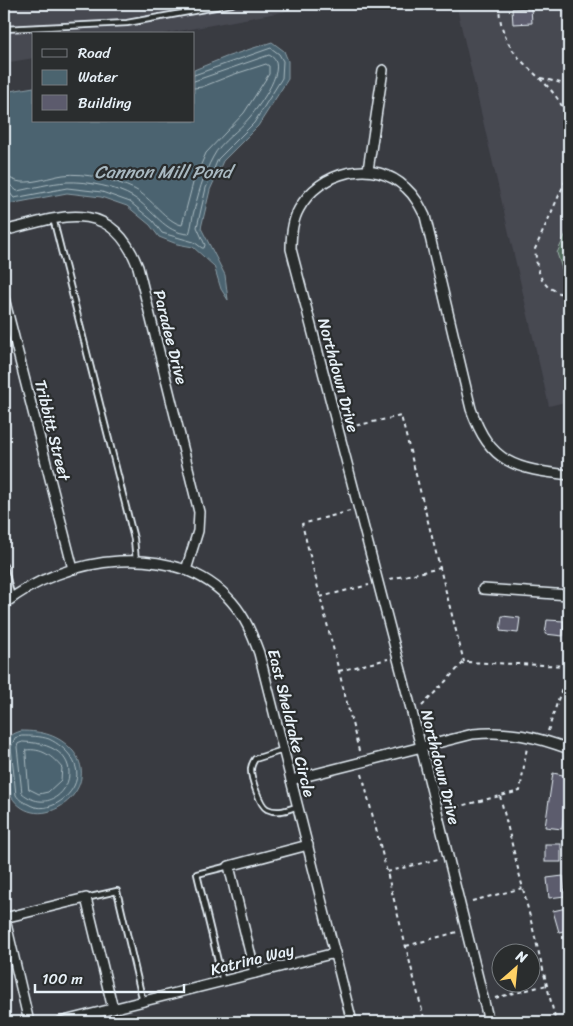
<svg xmlns="http://www.w3.org/2000/svg" width="573" height="1026" font-family="Sriracha,sans-serif">
	<style>
		.built { fill: #474851 }
		.green { fill: #4f6b5a; stroke: #9caea9 }
		.water { fill: #4b646f; stroke: #8a9ca6 }
		.lines { fill: none; stroke-linecap: round; stroke-linejoin: round }
		.shore { stroke: #a9b9c1; stroke-width: 1 }
		.building { fill: #5c5b6d; stroke: #e8f1f8 }
		.lane-casing { stroke: #e8f1f8; stroke-width: 8 }
		.street-casing { stroke: #e8f1f8; stroke-width: 12 }
		.path { stroke: #e8f1f8; stroke-width: 2; stroke-dasharray: 4 4; stroke-linecap: butt }
		.lane { stroke: #2a2d2e; stroke-width: 4.5 }
		.street { stroke: #2a2d2e; stroke-width: 9 }
		.labels { text-anchor: middle; stroke-width: 4.5; stroke-linejoin: round; paint-order: stroke }
		.street-label { font-size: 16px; fill: #e8f1f8; stroke: #2a2d2e }
		.water-label { font-size: 18px; font-style: italic; fill: #a9b9c1; stroke: #2a2d2e }
	</style>
	<rect width="100%" height="100%" fill="#393b41"/>
	<filter id="ink" filterUnits="userSpaceOnUse"><feTurbulence type="fractalNoise" baseFrequency=".02" numOctaves="2"/><feDisplacementMap in="SourceGraphic" scale="10" xChannelSelector="R" yChannelSelector="G"/><feConvolveMatrix kernelMatrix="1 2 1 2 8 2 1 2 1" color-interpolation-filters="sRGB"/></filter>
	<g filter="url(#ink)">
		<g class="built">
			<path d="M 4,4 L 326,4 L 163,34 L 34,34 L 34,58 L 4,63 Z"/>
			<path d="M 456,4 L 569,4 L 569,401 L 549,406 Z"/>
		</g>
		<path class="green" d="M 569,227 L 569,278 L 564,275 L 557,253 Z"/>
		<g class="water">
			<path d="M 272,42 L 284,51 L 288,61 L 288,79 L 258,126 L 223,161 L 210,190 L 201,228 L 225,275 L 228,300 L 221,289 L 214,266 L 193,247 L 177,244 L 159,237 L 150,225 L 127,206 L 101,197 L 67,193 L 9,204 L 4,189 L 4,92 L 34,87 L 34,121 L 194,121 L 194,70 L 226,57 Z"/>
			<path d="M 21,731 C 42,731 59,735 73,751 C 105,790 37,839 11,796 L 6,745 C 8,736 12,734 21,731 Z"/>
		</g>
		<g class="lines">
			<g class="shore">
				<path d="M 4,177 C 10,177 16,182 21,182 C 35,183 50,177 63,175 C 84,172 115,180 134,189 C 151,197 166,222 182,225 L 193,183 L 206,153 L 244,113 L 269,74 L 269,66 L 266,64 L 232,75 L 202,87 L 194,88"/>
				<path d="M 4,184 L 10,185 L 17,191 C 33,188 50,183 67,182 C 86,181 117,187 133,197 C 154,210 164,233 189,234 C 191,229 192,221 193,215 C 198,195 203,175 213,157 C 221,141 239,131 250,117 C 259,106 291,64 269,55 L 194,81"/>
				<path d="M 4,191 L 9,192 L 14,198 L 67,188 L 102,192 L 130,202 L 153,221 L 162,233 L 194,242 L 202,248 L 204,248 L 205,245 L 197,227 L 206,188 L 218,159 L 254,123 L 282,78 L 283,61 L 279,54 L 271,48 L 194,75"/>
				<path d="M 22,736 C 31,736 40,736 49,739 C 66,747 84,766 74,786 C 66,802 44,814 28,804 C 23,802 19,800 16,795 L 11,747 L 15,738 Z"/>
				<path d="M 23,742 C 103,744 63,827 22,793 L 17,747 L 18,744 Z"/>
				<path d="M 26,750 C 42,748 52,756 62,768 L 61,780 L 48,792 L 39,794 L 29,789 Z"/>
			</g>
		</g>
		<g class="building">
			<path d="M 531,8 L 532,23 L 513,24 L 512,9 Z"/>
			<path d="M 502,616 L 520,618 L 518,633 L 500,631 Z"/>
			<path d="M 547,620 L 564,621 L 563,636 L 545,634 Z"/>
			<path d="M 553,773 L 568,776 L 566,786 L 569,787 L 566,797 L 562,829 L 545,827 Z"/>
			<rect x="545" y="844" width="16" height="18"/>
			<path d="M 563,876 L 565,896 L 549,898 L 547,878 Z"/>
			<path d="M 566,908 L 569,919 L 569,930 L 559,932 L 553,911 Z"/>
		</g>
		<g class="lines">
			<defs>
				<g id="lane">
					<path d="M 4,29 L 127,23 L 232,4"/>
					<path d="M 53,218 L 134,539 L 136,561"/>
					<path d="M 4,566 L 12,598"/>
					<path d="M 283,750 L 255,759 C 253,762 251,766 251,770 C 251,778 260,806 267,809 C 277,814 288,810 298,806"/>
					<path d="M 86,898 L 117,891 L 143,1002"/>
					<path d="M 223,982 L 197,874 L 229,866"/>
				</g>
				<g id="street">
					<path d="M 368,170 L 383,70"/>
					<path d="M 4,231 C 61,216 111,196 138,267 L 199,512 L 198,531 L 186,570"/>
					<path d="M 4,298 L 73,569"/>
					<path d="M 483,589 L 569,595"/>
					<path d="M 4,604 C 63,556 177,538 232,602 C 245,617 252,634 259,653 L 352,1022"/>
					<path d="M 291,780 L 473,734 C 508,730 537,737 569,749"/>
					<path d="M 4,915 L 29,1022"/>
					<path d="M 4,918 L 86,898 L 113,1009"/>
					<path d="M 255,973 L 229,866 L 308,845"/>
					<path d="M 60,1022 L 335,953"/>
					<path d="M 489,1022 L 421,747 L 291,249 C 291,235 292,221 299,209 C 319,171 374,157 406,188 C 415,196 420,206 425,216 L 471,409 C 490,464 516,469 569,475"/>
				</g>
			</defs>
			<use href="#lane" class="lane-casing"/>
			<use href="#street" class="street-casing"/>
			<g class="path">
				<path d="M 499,4 C 500,69 553,69 569,123"/>
				<path d="M 541,78 L 569,85"/>
				<path d="M 569,173 L 535,249 L 537,267 L 542,280 L 548,287 L 569,298"/>
				<path d="M 349,427 L 401,416 L 464,662"/>
				<path d="M 350,511 L 302,524 L 359,751"/>
				<path d="M 390,579 L 441,568"/>
				<path d="M 320,597 L 369,585"/>
				<path d="M 339,671 L 388,659"/>
				<path d="M 422,706 L 464,662 L 569,666"/>
				<path d="M 548,731 L 569,666"/>
				<path d="M 362,774 L 425,1022"/>
				<path d="M 500,796 L 556,1022"/>
				<path d="M 448,809 L 520,791 L 527,747"/>
				<path d="M 387,872 L 438,859"/>
				<path d="M 472,901 L 523,888"/>
				<path d="M 406,946 L 457,932"/>
				<path d="M 495,998 L 547,985"/>
			</g>
			<use href="#lane" class="lane"/>
			<use href="#street" class="street"/>
		</g>
	</g>
	<g class="labels">
		<g class="street-label">
			<text transform="translate(171 337) rotate(76)" y="6">Paradee Drive</text>
			<text transform="translate(339 375) rotate(75)" y="6">Northdown Drive</text>
			<text transform="translate(53 430) rotate(76)" y="6">Tribbitt Street</text>
			<text transform="translate(292 723) rotate(76)" y="6">East Sheldrake Circle</text>
			<text transform="translate(441 767) rotate(76)" y="6">Northdown Drive</text>
			<text transform="translate(252 959) rotate(-14)" y="6">Katrina Way</text>
		</g>
		<g class="water-label">
			<text x="163" y="178">Cannon Mill Pond</text>
		</g>
	</g>
	<rect width="573" height="1026" fill="none" stroke="#2a2d2e" stroke-width="20"/>
	<rect x="10" y="10" width="553" height="1006" fill="none" stroke="#e8f1f8" stroke-width="2" filter="url(#ink)"/>
	<rect x="32" y="32" width="162" height="90" fill="#2a2d2e" stroke="#767b7f"/>
	<rect x="42" y="49" width="25" height="8" fill="#2a2d2e" stroke="#767b7f"/>
	<text x="78" y="58" font-size="15" fill="#e8f1f8">Road</text>
	<rect x="42" y="70" width="25" height="15" fill="#4b646f" stroke="#767b7f"/>
	<text x="78" y="82" font-size="15" fill="#e8f1f8">Water</text>
	<rect x="42" y="95" width="25" height="15" fill="#5c5b6d" stroke="#767b7f"/>
	<text x="78" y="108" font-size="15" fill="#e8f1f8">Building</text>
	<g transform="translate(516 968) rotate(27)"><circle r="24" fill="#2a2d2e" stroke="#767b7f"/>
	<path d="M0-4L9 19L0 12L-9 19Z" fill="#ffd166"/>
	<text y="-8" font-size="14" font-weight="bold" text-anchor="middle" fill="#e8f1f8">N</text>
	</g>
	<path d="M35 984v8h149v-8" fill="none" stroke="#e8f1f8" stroke-width="2.5"/>
	<text x="42" y="984" font-size="15" fill="#e8f1f8" stroke="#2a2d2e" stroke-width="4" paint-order="stroke">100 m</text>
</svg>
